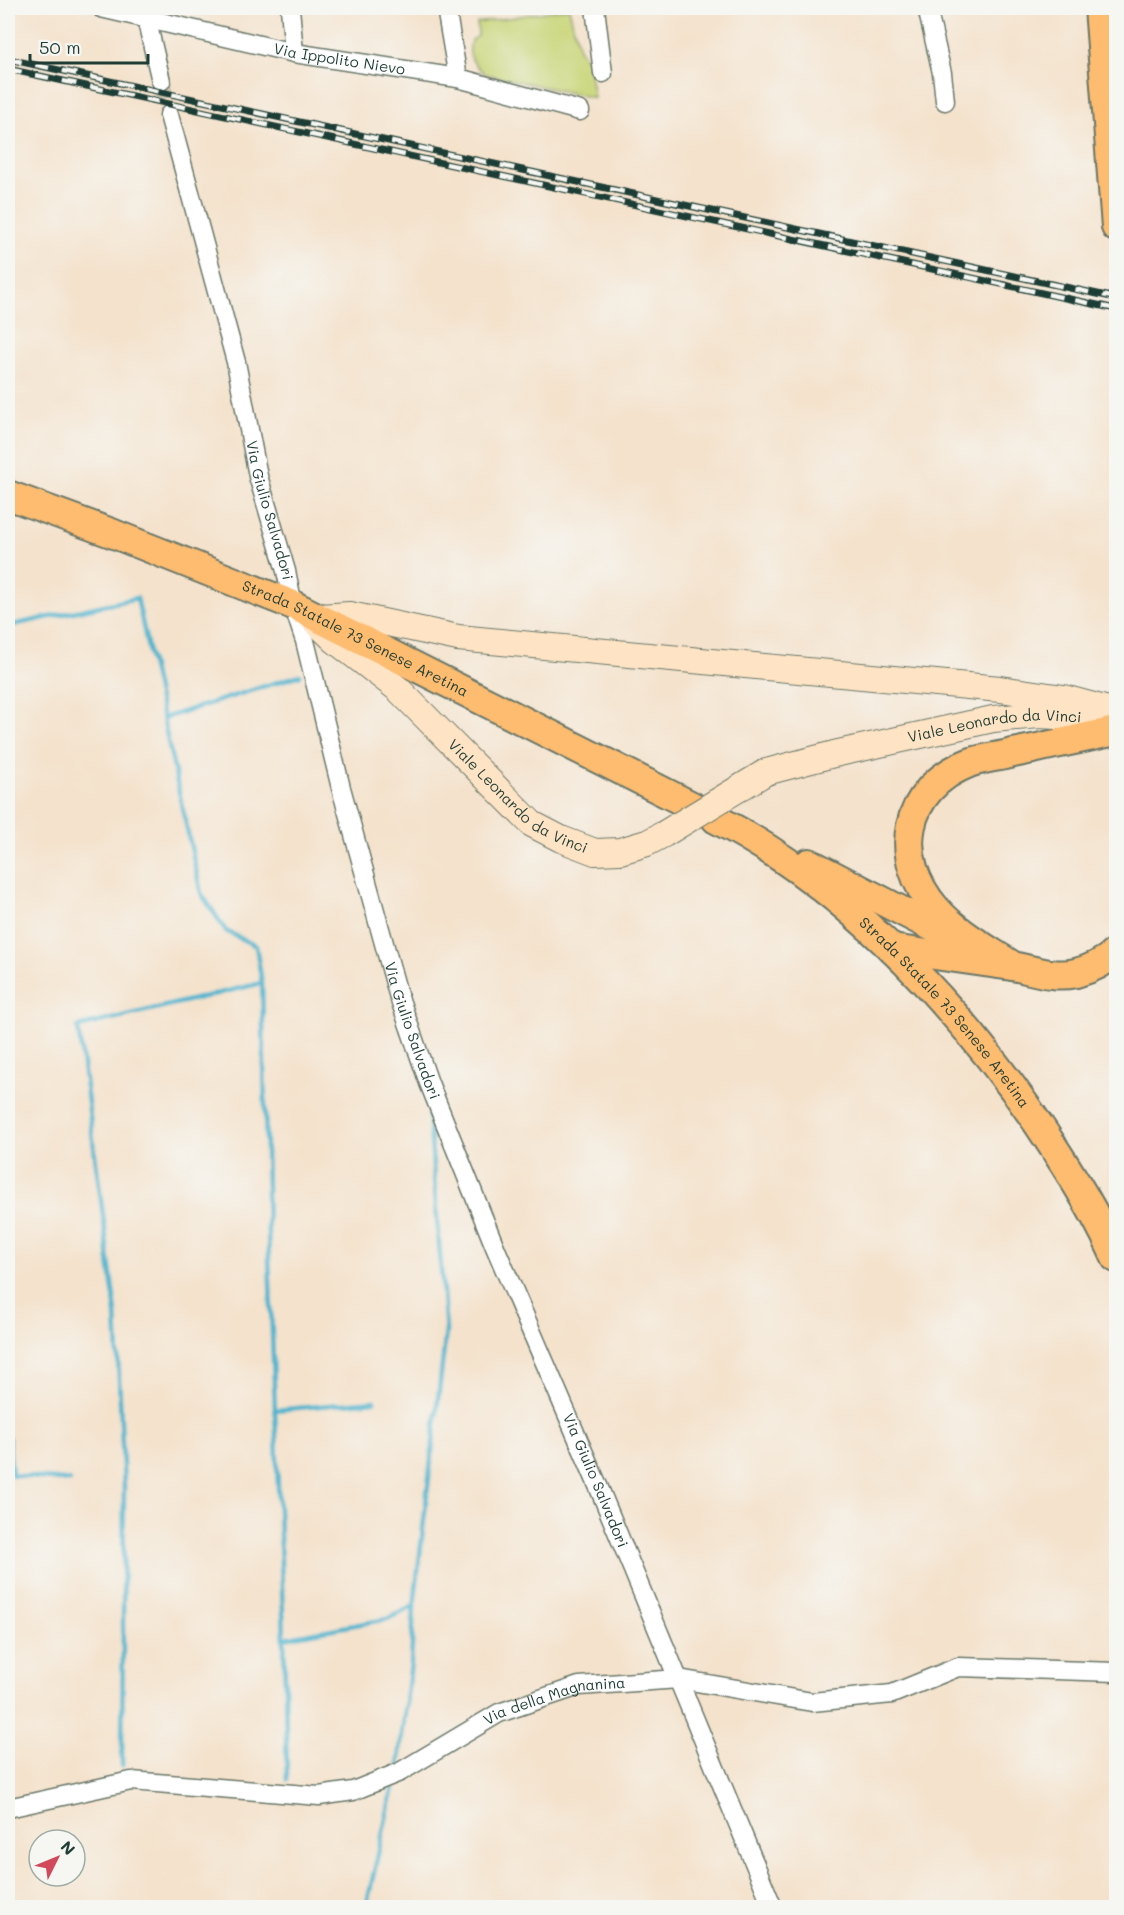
<svg xmlns="http://www.w3.org/2000/svg" width="1124" height="1915" font-family="Mali,sans-serif">
	<style>
		.green { fill: #c8d475; stroke: #748854; stroke-width: 1.5 }
		.lines { fill: none; stroke-linecap: round; stroke-linejoin: round }
		.stream { stroke: #4fb4ce; stroke-width: 4.5 }
		.minor-tunnel { stroke: #c9c1ae; stroke-width: 18; stroke-dasharray: 18 9; stroke-linecap: butt }
		.minor-casing { stroke: #6a7769; stroke-width: 21 }
		.secondary-casing { stroke: #6a7769; stroke-width: 28 }
		.primary-casing { stroke: #6a7769; stroke-width: 32 }
		.minor { stroke: #fff; stroke-width: 18 }
		.secondary { stroke: #fee4c5; stroke-width: 26 }
		.primary { stroke: #fdbc6f; stroke-width: 28 }
		.rail-casing { stroke: #1f3d34; stroke-width: 7 }
		.rail { stroke: #f6f6f2; stroke-width: 4.5; stroke-dasharray: 14; stroke-linecap: butt }
		.secondary-bridge-casing { stroke: #6a7769; stroke-width: 28; stroke-linecap: butt }
		.secondary-bridge { stroke: #fee4c5; stroke-width: 26 }
		.labels { text-anchor: middle; stroke-width: 5; stroke-linejoin: round; paint-order: stroke }
		.street-label { font-size: 15px; fill: #1f3d34; stroke: #f6f6f2 }
	</style>
	<rect width="100%" height="100%" fill="#f6f6f2"/>
	<filter id="ink" filterUnits="userSpaceOnUse"><feTurbulence type="fractalNoise" baseFrequency=".0167" numOctaves="2"/><feDisplacementMap in="SourceGraphic" scale="12" xChannelSelector="R" yChannelSelector="G"/><feConvolveMatrix kernelMatrix="1 2 1 2 8 2 1 2 1" color-interpolation-filters="sRGB"/></filter>
	<filter id="wash" filterUnits="userSpaceOnUse"><feTurbulence type="fractalNoise" baseFrequency=".008" numOctaves="4" result="noise"/><feDisplacementMap in="SourceGraphic" scale="24" xChannelSelector="R" yChannelSelector="G"/><feGaussianBlur stdDeviation="1.35" result="paint"/><feColorMatrix in="noise" values="0 0 0 0 0 0 0 0 0 0 0 0 0 0 0 0 0 1.4 0 .05"/><feComposite in="paint" operator="in"/></filter>
	<g filter="url(#wash)">
		<rect width="100%" height="100%" fill="#f4e2cc"/>
		<path class="green" d="M 569,8 L 579,49 L 588,62 L 594,98 L 485,74 C 473,63 467,57 471,41 L 478,36 L 477,23 Z"/>
		<g class="lines">
			<g class="stream">
				<path d="M 8,626 L 137,598 L 201,893 L 226,931 L 256,946 L 262,983 L 268,1232 L 284,1638 L 287,1780"/>
				<path d="M 164,718 L 300,675"/>
				<path d="M 275,1410 L 375,1401"/>
				<path d="M 8,1437 L 12,1475 L 70,1481"/>
				<path d="M 284,1638 L 387,1619 L 414,1606"/>
				<path d="M 122,1766 L 124,1487 L 116,1313 L 78,1027 L 262,983"/>
				<path d="M 398,1767 L 411,1663 L 414,1606 L 446,1331 L 429,1115"/>
				<path d="M 366,1908 L 395,1778"/>
			</g>
		</g>
	</g>
	<g filter="url(#ink)">
		<g class="lines">
			<path class="minor-tunnel" d="M 161,81 L 169,115"/>
			<defs>
				<g id="minor">
					<path id="s1" d="M 101,8 L 294,53 L 458,78 L 580,111"/>
					<path d="M 290,8 L 294,53"/>
					<path d="M 446,8 L 458,78"/>
					<path d="M 595,8 L 603,73"/>
					<path d="M 927,8 L 942,73 L 945,101"/>
					<path d="M 144,9 L 161,81"/>
					<path id="s2" d="M 169,115 L 236,362 L 258,476 L 286,571 L 293,605 L 305,641 L 341,788 L 398,994 L 429,1083 L 495,1247 L 599,1488 L 773,1908"/>
					<path id="s3" d="M 8,1808 L 131,1781 L 319,1796 L 353,1791 L 400,1772 L 499,1713 L 579,1686 L 679,1679 L 812,1702 L 892,1694 L 958,1667 L 1116,1672"/>
				</g>
				<g id="secondary">
					<path d="M 319,617 L 350,615 L 458,638 L 1000,689 L 1064,698 L 1116,712"/>
					<path id="s4" d="M 315,621 L 336,641 L 398,689 L 532,824 L 561,839 L 595,852 L 620,851 L 647,843 L 664,834"/>
					<path id="s5" d="M 766,772 L 834,754 L 993,719 L 1040,715 L 1087,718 L 1099,716"/>
				</g>
				<g id="primary">
					<path d="M 1099,8 L 1116,227"/>
					<path id="s6" d="M 8,495 L 114,534 L 293,605 L 692,806"/>
					<path id="s7" d="M 716,819 C 853,889 974,1023 1056,1151 C 1078,1185 1100,1221 1116,1258"/>
					<path d="M 809,863 L 954,938"/>
					<path d="M 892,949 C 932,955 972,960 1012,966 C 1034,970 1053,978 1076,973 C 1091,969 1105,962 1116,952"/>
					<path d="M 1013,966 C 987,949 956,932 936,909 C 891,857 903,789 969,763 C 982,758 999,757 1013,753 C 1048,746 1082,738 1116,731"/>
				</g>
			</defs>
			<use href="#minor" class="minor-casing"/>
			<use href="#secondary" class="secondary-casing"/>
			<use href="#primary" class="primary-casing"/>
			<use href="#minor" class="minor"/>
			<use href="#secondary" class="secondary"/>
			<use href="#primary" class="primary"/>
			<defs>
				<g id="rail">
					<path d="M 8,59 L 1116,298"/>
					<path d="M 8,69 L 1116,309"/>
				</g>
			</defs>
			<use href="#rail" class="rail-casing"/>
			<use href="#rail" class="rail"/>
			<defs>
				<path id="secondary-bridge" d="M 664,834 L 766,772"/>
			</defs>
			<use href="#secondary-bridge" class="secondary-bridge-casing"/>
			<use href="#secondary-bridge" class="secondary-bridge"/>
		</g>
	</g>
	<g class="labels">
		<g class="street-label">
			<text dy="5" stroke="none"><textPath href="#s1" startOffset="244">Via Ippolito Nievo</textPath></text>
			<text dy="5" stroke="none"><textPath href="#s2" startOffset="408">Via Giulio Salvadori</textPath></text>
			<text dy="5" stroke="none"><textPath href="#s6" startOffset="376">Strada Statale 73 Senese Aretina</textPath></text>
			<text dy="5" stroke="none"><textPath href="#s5" startOffset="234">Viale Leonardo da Vinci</textPath></text>
			<text dy="5" stroke="none"><textPath href="#s4" startOffset="270">Viale Leonardo da Vinci</textPath></text>
			<text dy="5" stroke="none"><textPath href="#s7" startOffset="302">Strada Statale 73 Senese Aretina</textPath></text>
			<text dy="5" stroke="none"><textPath href="#s2" startOffset="948">Via Giulio Salvadori</textPath></text>
			<text dy="5" stroke="none"><textPath href="#s2" startOffset="1434">Via Giulio Salvadori</textPath></text>
			<text dy="5" stroke="none"><textPath href="#s3" startOffset="572">Via della Magnanina</textPath></text>
		</g>
	</g>
	<rect width="1124" height="1915" fill="none" stroke="#f6f6f2" stroke-width="30"/>
	<g transform="translate(57 1858) rotate(47)"><circle r="28" fill="#f6f6f2" stroke="#a0aca6" stroke-width="1.5"/>
	<path d="M0-4.5L10 22L0 15L-10 22Z" fill="#d1495b"/>
	<text y="-9" font-size="16" font-weight="bold" text-anchor="middle" fill="#1f3d34">N</text>
	</g>
	<path d="M30 54v9h118v-9" fill="none" stroke="#1f3d34" stroke-width="3"/>
	<text x="39" y="54" font-size="18" fill="#1f3d34" stroke="#f6f6f2" stroke-width="4.5" paint-order="stroke">50 m</text>
</svg>
